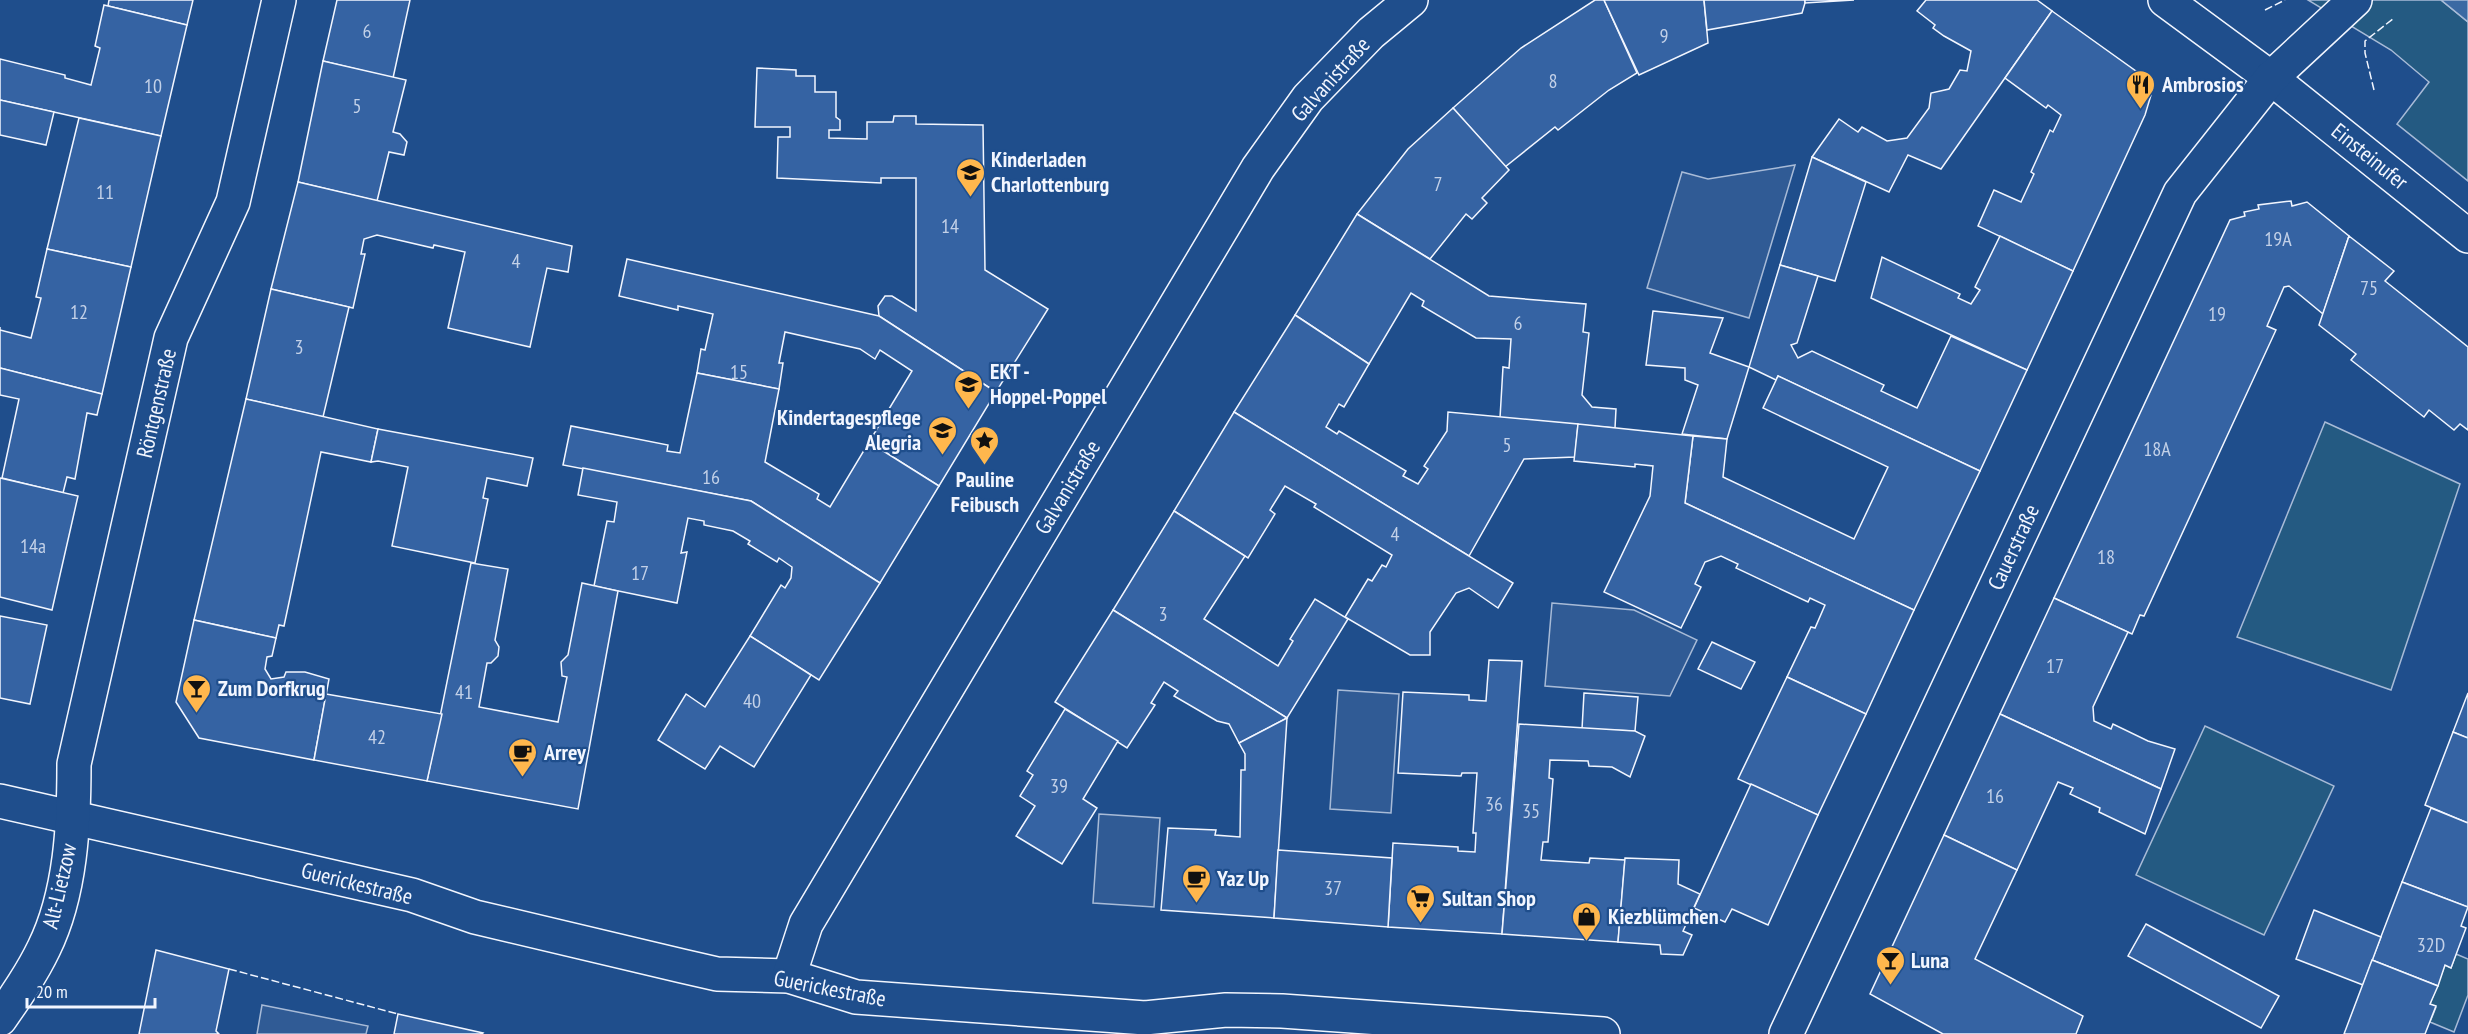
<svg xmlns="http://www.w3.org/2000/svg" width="2468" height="1034" font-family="'PT Sans Narrow',sans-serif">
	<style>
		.green { fill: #245a82; stroke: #a8bbd7; stroke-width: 1.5 }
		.parking { fill: #305b95; stroke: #a8bbd7; stroke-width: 1.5 }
		.water { fill: #3b69a3; stroke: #a8bbd7; stroke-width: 1.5 }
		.building { fill: #3563a3; stroke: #f2f6ff; stroke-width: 1.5 }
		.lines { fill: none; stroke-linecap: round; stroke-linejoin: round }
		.street-casing { stroke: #f2f6ff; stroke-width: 36 }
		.secondary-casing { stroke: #f2f6ff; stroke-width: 36 }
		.street { stroke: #1f4e8c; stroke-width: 33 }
		.secondary { stroke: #1f4e8c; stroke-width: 33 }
		.fence { stroke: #f2f6ff; stroke-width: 1.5; stroke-dasharray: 8 3; stroke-linecap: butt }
		.labels { text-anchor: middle; stroke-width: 4.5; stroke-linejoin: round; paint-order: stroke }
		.number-label { font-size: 20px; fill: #c3d1e8 }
		.street-label { font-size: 22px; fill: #f2f6ff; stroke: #1f4e8c }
		.poi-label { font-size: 22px; font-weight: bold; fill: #f2f6ff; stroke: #1f4e8c; text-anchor: start }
	</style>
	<rect width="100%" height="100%" fill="#1f4e8c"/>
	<g class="green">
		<path d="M 2308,0 L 2441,0 L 2468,22 L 2468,181 L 2397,124 L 2429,82 L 2391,50 Z"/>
		<path d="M 2325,422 L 2460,484 L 2391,690 L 2237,637 Z"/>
		<path d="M 2205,726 L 2334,786 L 2264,935 L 2136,875 Z"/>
		<path d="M 2456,954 L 2468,959 L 2468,995 L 2454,1032 L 2430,1022 L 2436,1007 L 2430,1004 L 2445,965 L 2451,968 Z"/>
	</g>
	<g class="parking">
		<path d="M 1795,165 L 1749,318 L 1647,288 L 1682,172 L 1708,179 Z"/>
		<path d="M 1552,603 L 1634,610 L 1697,640 L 1670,696 L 1545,686 Z"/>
		<path d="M 1338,690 L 1399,694 L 1391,813 L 1330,809 Z"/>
		<path d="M 1099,814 L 1160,818 L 1154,907 L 1093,903 Z"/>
		<path d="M 262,1005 L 368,1026 L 366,1034 L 257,1034 Z"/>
	</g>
	<path class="water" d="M 2441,0 L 2468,0 L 2468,22 Z"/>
	<g class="building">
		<path d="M 109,0 L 193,0 L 187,25 L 108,6 Z"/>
		<path d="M 337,0 L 410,0 L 393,78 L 323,61 Z"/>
		<path d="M 1595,0 L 1604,0 L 1637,73 L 1609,90 L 1558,130 L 1555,127 L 1505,167 L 1453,108 L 1521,48 Z"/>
		<path d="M 1604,0 L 1704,0 L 1708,43 L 1639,75 Z"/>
		<path d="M 1704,0 L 1805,0 L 1805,3 L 1802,13 L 1707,30 Z"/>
		<path d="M 1805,0 L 1854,0 L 1805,3 Z"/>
		<path d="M 1926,0 L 2037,0 L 2052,11 L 1941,169 L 1908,155 L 1889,192 L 1812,157 L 1839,119 L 1858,132 L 1862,127 L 1887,141 L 1907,138 L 1929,108 L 1931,93 L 1949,89 L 1960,70 L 1967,71 L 1971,51 L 1944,36 L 1933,28 L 1935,25 L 1917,11 Z"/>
		<path d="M 104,5 L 187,25 L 161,136 L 0,100 L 0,59 L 65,75 L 65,78 L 91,85 L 100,48 L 95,46 Z"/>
		<path d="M 2052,11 L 2147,79 L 2151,95 L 2145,115 L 2073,271 L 1978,226 L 1994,190 L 2021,202 L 2034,174 L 2031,172 L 2050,130 L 2053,132 L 2061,115 L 2048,105 L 2046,108 L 2005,78 Z"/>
		<path d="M 323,61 L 406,80 L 393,132 L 400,134 L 407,142 L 404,155 L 389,152 L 377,201 L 298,182 Z"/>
		<path d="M 757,68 L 796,70 L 796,76 L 815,76 L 815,92 L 836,92 L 836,117 L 840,120 L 840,130 L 829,130 L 829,138 L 867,139 L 867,122 L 893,122 L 894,116 L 916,116 L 916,124 L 983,125 L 985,270 L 1048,309 L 996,392 L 879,316 L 878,306 L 885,296 L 892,296 L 916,311 L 916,178 L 881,178 L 881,183 L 777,178 L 778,137 L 790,137 L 790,127 L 755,127 Z"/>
		<path d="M 0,100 L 54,112 L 46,145 L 0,135 Z"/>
		<path d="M 1453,108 L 1509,170 L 1482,198 L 1487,203 L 1472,219 L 1466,214 L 1430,259 L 1357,214 L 1408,149 Z"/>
		<path d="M 79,118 L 161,136 L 131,267 L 47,249 Z"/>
		<path d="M 1812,157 L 1866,182 L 1835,281 L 1780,265 Z"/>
		<path d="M 298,182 L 572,246 L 568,272 L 547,268 L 530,347 L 448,328 L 465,252 L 434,245 L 433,248 L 377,235 L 364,239 L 361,254 L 365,254 L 353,308 L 271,289 Z"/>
		<path d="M 2291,201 L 2292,206 L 2307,202 L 2349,236 L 2323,314 L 2289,286 L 2284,287 L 2267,326 L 2276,330 L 2144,616 L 2140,615 L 2132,634 L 2054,598 L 2230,220 L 2245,216 L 2244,212 L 2259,209 L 2258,205 Z"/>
		<path d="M 1357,214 L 1489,296 L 1586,304 L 1583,332 L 1589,333 L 1582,395 L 1592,407 L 1616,409 L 1615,428 L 1500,418 L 1503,367 L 1509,368 L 1511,339 L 1476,338 L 1422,306 L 1424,301 L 1411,293 L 1369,364 L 1295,315 Z"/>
		<path d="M 2000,236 L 2073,271 L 2027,370 L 1871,298 L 1882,257 L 1960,294 L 1958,298 L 1971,304 L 1980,290 L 1975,287 Z"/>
		<path d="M 2349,236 L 2394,271 L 2385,281 L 2468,347 L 2468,430 L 2460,424 L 2454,430 L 2429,410 L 2424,417 L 2351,360 L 2356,354 L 2319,325 Z"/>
		<path d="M 47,249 L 131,267 L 102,394 L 0,368 L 0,327 L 0,330 L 31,338 L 41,298 L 36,297 Z"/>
		<path d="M 627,259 L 879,316 L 996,392 L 939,486 L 869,442 L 912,371 L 880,350 L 875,359 L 860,349 L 785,332 L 779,363 L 783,363 L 779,389 L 697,373 L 701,349 L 705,350 L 713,314 L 678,306 L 678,310 L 619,296 Z"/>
		<path d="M 1780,265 L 1818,276 L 1797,343 L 1791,345 L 1798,358 L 1812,351 L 1884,385 L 1881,391 L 1917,408 L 1951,336 L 2027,370 L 1980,471 L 1778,376 L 1776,380 L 1749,367 Z"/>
		<path d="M 271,289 L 349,307 L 323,417 L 246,399 Z"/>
		<path d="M 1653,311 L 1723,318 L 1710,353 L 1749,367 L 1727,439 L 1682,434 L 1698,385 L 1685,380 L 1685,368 L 1646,365 Z"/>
		<path d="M 1295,315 L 1369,364 L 1344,407 L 1339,404 L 1326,427 L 1337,434 L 1339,431 L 1406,471 L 1403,476 L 1418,484 L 1428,469 L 1424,466 L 1447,431 L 1448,412 L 1578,424 L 1575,457 L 1524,459 L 1469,556 L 1234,412 Z"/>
		<path d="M 0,368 L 102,394 L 97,415 L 87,413 L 75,479 L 67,477 L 63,493 L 2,478 L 19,399 L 0,395 Z"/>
		<path d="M 697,373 L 779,389 L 765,462 L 819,494 L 817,499 L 830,507 L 869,442 L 939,486 L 880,583 L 751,501 L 563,465 L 571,426 L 668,445 L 667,451 L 680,453 Z"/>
		<path d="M 1778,376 L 1980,471 L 1914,610 L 1685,503 L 1693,436 L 1727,439 L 1723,477 L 1854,539 L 1888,467 L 1763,408 Z"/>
		<path d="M 246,399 L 378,429 L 371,462 L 321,452 L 284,626 L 279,625 L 276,638 L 194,620 Z"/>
		<path d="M 1234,412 L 1513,583 L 1498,608 L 1469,588 L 1456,593 L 1430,632 L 1430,655 L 1410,655 L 1345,617 L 1368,579 L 1372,581 L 1382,565 L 1386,567 L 1392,555 L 1314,507 L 1316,504 L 1285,486 L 1270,510 L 1275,514 L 1248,558 L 1174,511 Z"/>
		<path d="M 1578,424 L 1693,436 L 1685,503 L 1914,610 L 1866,714 L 1787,677 L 1811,627 L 1815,628 L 1825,605 L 1810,598 L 1808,602 L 1736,568 L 1738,564 L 1721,556 L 1705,562 L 1695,584 L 1701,587 L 1681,628 L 1604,592 L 1650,496 L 1653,466 L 1635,464 L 1635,467 L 1574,461 Z"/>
		<path d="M 378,429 L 533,458 L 527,486 L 487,478 L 483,498 L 488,499 L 475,563 L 392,546 L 408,467 L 378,461 L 371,462 Z"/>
		<path d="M 583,468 L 751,501 L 880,583 L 819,680 L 750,636 L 781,585 L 785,588 L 791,578 L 792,567 L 779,558 L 777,562 L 748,544 L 750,541 L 733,531 L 704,525 L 704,521 L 688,518 L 681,553 L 687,552 L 677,603 L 594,586 L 607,521 L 614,522 L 617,502 L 578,495 Z"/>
		<path d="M 0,478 L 78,496 L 52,610 L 0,597 Z"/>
		<path d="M 1174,511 L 1245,556 L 1204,619 L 1278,666 L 1293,641 L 1290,639 L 1315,599 L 1348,619 L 1287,718 L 1113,610 Z"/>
		<path d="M 471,563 L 508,569 L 495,640 L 499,647 L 498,656 L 491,663 L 487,663 L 479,707 L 558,722 L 567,677 L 562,676 L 561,662 L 568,655 L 582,583 L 618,591 L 578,809 L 427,781 Z"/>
		<path d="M 2054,598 L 2128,632 L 2093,707 L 2094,721 L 2111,729 L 2113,724 L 2148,741 L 2175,749 L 2161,789 L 2000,714 Z"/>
		<path d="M 1113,610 L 1287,718 L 1239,743 L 1229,724 L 1217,721 L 1174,696 L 1178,691 L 1164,682 L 1151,703 L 1155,705 L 1127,748 L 1055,702 Z"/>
		<path d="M 0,616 L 47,625 L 30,704 L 0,698 Z"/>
		<path d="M 194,620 L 276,638 L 272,656 L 267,657 L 265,669 L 271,679 L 284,677 L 286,672 L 305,672 L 329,679 L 314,760 L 199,738 L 176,702 Z"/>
		<path d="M 750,636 L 811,675 L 754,767 L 720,746 L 705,769 L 658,740 L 686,694 L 705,707 Z"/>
		<path d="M 1712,642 L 1755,662 L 1741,689 L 1698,669 Z"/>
		<path d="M 1489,660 L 1522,661 L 1502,934 L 1388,927 L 1393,843 L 1458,847 L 1458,851 L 1475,852 L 1476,833 L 1473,833 L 1477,773 L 1462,773 L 1461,776 L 1398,773 L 1403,692 L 1469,695 L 1469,700 L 1486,701 Z"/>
		<path d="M 1787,677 L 1866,714 L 1818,815 L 1738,779 Z"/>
		<path d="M 1584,693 L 1638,697 L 1635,731 L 1582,729 Z"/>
		<path d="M 2468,693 L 2468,738 L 2453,732 Z"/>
		<path d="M 326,694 L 442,714 L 427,781 L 314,760 Z"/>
		<path d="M 1065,709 L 1118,741 L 1083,799 L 1097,808 L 1062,864 L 1016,836 L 1035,806 L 1020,796 L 1033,775 L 1027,771 Z"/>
		<path d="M 2000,714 L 2161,789 L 2145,834 L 2099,812 L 2100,808 L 2070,794 L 2073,788 L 2058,782 L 2017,870 L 1944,835 Z"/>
		<path d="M 1287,718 L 1274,918 L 1161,910 L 1168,828 L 1216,830 L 1215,835 L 1240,837 L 1241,770 L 1245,770 L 1245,754 L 1239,743 Z"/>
		<path d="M 1519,724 L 1635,731 L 1645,736 L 1630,777 L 1612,767 L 1589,766 L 1588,761 L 1550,760 L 1549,778 L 1553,779 L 1548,842 L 1543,842 L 1541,860 L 1589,863 L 1590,858 L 1625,860 L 1618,942 L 1502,934 Z"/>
		<path d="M 2453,732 L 2468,738 L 2468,823 L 2425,805 Z"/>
		<path d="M 1751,784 L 1818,815 L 1768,925 L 1732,909 L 1725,922 L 1694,908 Z"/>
		<path d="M 2431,808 L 2468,823 L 2468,907 L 2402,882 Z"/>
		<path d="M 1944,835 L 2017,870 L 1975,959 L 2083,1016 L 2076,1034 L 1943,1034 L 1870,994 Z"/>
		<path d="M 1278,850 L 1392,858 L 1388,927 L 1274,918 Z"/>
		<path d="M 1625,858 L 1679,860 L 1678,884 L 1700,894 L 1683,931 L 1692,935 L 1683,955 L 1661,954 L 1660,945 L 1618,942 Z"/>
		<path d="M 2402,882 L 2468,907 L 2461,926 L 2466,928 L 2451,968 L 2445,965 L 2438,986 L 2372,960 Z"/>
		<path d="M 2314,910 L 2381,937 L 2363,985 L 2296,959 Z"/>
		<path d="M 2146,924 L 2279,996 L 2261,1028 L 2128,956 Z"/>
		<path d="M 156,950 L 229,969 L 216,1031 L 219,1034 L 139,1034 Z"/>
		<path d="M 2372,960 L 2438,986 L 2430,1004 L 2436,1006 L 2425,1034 L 2344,1034 Z"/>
		<path d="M 398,1014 L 483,1033 L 482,1034 L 394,1034 Z"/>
	</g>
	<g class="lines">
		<defs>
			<g id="street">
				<path d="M 2165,0 L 2271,78"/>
				<path d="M 0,801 L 412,895 L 475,917 L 682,966 L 717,974 L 789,976 L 856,997 L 1145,1018 L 1226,1010 L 1282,1011 L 1603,1034"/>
				<path d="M 789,976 L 806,924 L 1258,168 L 1308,98 L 1371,33 L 1411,0"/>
				<path d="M 0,1019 C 16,996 32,973 44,948 C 71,893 74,824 74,764 L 171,338 L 233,202 L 279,0"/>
			</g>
			<g id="secondary">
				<path d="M 2271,78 L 2468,236"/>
				<path d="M 1786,1034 L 2180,193 L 2271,78 L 2355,0"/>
			</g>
		</defs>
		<use href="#street" class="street-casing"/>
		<use href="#secondary" class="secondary-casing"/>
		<use href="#street" class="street"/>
		<use href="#secondary" class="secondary"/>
		<g class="fence">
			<path d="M 2265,10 L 2285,0"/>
			<path d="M 2374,90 L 2365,53 L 2365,41 L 2394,18"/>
			<path d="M 229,969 L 398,1014"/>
		</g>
	</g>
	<defs>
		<symbol id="restaurant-pin" viewBox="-11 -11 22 30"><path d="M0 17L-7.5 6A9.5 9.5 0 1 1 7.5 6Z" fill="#ffb74d" stroke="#1f4e8c"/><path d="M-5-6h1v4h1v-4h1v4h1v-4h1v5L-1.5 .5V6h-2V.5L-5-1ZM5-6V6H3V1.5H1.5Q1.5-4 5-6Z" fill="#111"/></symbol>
		<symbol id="school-pin" viewBox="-11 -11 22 30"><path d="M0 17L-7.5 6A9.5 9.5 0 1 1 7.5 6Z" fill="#ffb74d" stroke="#1f4e8c"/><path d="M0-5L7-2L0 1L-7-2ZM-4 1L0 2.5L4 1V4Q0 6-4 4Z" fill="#111"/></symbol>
		<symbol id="sight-pin" viewBox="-11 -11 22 30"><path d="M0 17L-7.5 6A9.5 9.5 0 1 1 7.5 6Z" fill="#ffb74d" stroke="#1f4e8c"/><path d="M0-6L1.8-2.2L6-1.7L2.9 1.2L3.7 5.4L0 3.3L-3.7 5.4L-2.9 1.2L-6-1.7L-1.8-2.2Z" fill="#111"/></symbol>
		<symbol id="bar-pin" viewBox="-11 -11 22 30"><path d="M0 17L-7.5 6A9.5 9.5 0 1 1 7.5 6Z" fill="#ffb74d" stroke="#1f4e8c"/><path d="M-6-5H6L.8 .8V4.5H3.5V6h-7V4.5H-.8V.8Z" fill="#111"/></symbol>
		<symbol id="cafe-pin" viewBox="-11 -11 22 30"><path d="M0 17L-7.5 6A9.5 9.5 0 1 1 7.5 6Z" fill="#ffb74d" stroke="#1f4e8c"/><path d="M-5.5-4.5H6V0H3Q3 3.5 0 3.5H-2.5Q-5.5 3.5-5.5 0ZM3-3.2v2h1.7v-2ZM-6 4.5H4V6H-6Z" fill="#111"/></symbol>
		<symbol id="supermarket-pin" viewBox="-11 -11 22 30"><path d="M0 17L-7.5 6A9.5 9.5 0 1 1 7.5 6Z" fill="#ffb74d" stroke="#1f4e8c"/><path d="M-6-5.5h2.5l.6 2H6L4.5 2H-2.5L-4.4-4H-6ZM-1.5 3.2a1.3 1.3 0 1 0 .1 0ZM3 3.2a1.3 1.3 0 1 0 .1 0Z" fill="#111"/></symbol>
		<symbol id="shop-pin" viewBox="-11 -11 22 30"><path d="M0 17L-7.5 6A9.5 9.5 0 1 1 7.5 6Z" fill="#ffb74d" stroke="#1f4e8c"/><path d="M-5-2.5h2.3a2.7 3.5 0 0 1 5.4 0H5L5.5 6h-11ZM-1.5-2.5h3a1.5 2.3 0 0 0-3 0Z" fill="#111"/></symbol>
	</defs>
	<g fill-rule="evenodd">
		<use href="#restaurant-pin" x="2124" y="68" width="33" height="45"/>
		<use href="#school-pin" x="954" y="156" width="33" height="45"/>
		<use href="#school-pin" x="952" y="368" width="33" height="45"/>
		<use href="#school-pin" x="926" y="414" width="33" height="45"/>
		<use href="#sight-pin" x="968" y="424" width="33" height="45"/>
		<use href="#bar-pin" x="180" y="672" width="33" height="45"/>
		<use href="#cafe-pin" x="506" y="736" width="33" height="45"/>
		<use href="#cafe-pin" x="1180" y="862" width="33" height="45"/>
		<use href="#supermarket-pin" x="1404" y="882" width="33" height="45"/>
		<use href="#shop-pin" x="1570" y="900" width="33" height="45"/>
		<use href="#bar-pin" x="1874" y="944" width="33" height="45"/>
	</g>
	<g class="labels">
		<g class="number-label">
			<text x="367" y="38">6</text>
			<text x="1664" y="43">9</text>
			<text x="1553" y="88">8</text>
			<text x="153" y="93">10</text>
			<text x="357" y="113">5</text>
			<text x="1438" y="191">7</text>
			<text x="105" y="199">11</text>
			<text x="950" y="233">14</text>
			<text x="2278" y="246">19A</text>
			<text x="516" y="268">4</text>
			<text x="2369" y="295">75</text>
			<text x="79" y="319">12</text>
			<text x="2217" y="321">19</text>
			<text x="1518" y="330">6</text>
			<text x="299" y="354">3</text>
			<text x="739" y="379">15</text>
			<text x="1507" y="452">5</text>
			<text x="2157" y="456">18A</text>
			<text x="711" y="484">16</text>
			<text x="1395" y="541">4</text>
			<text x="33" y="553">14a</text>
			<text x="2106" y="564">18</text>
			<text x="640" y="580">17</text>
			<text x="1163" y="621">3</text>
			<text x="2055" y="673">17</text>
			<text x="464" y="699">41</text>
			<text x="752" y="708">40</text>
			<text x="377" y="744">42</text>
			<text x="1059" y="793">39</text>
			<text x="1995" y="803">16</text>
			<text x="1494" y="811">36</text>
			<text x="1531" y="818">35</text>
			<text x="1333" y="895">37</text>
			<text x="2431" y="952">32D</text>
		</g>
		<g class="street-label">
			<text transform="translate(1330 79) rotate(-48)" y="8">Galvanistraße</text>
			<text transform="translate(2370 156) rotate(39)" y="8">Einsteinufer</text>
			<text transform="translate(156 403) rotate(-77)" y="8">Röntgenstraße</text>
			<text transform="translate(1067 487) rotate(-59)" y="8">Galvanistraße</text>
			<text transform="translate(2013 547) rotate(-65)" y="8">Cauerstraße</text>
			<text transform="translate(357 883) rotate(14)" y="8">Guerickestraße</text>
			<text transform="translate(59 886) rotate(-77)" y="8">Alt-Lietzow</text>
			<text transform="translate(830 988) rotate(11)" y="8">Guerickestraße</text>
		</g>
		<g class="poi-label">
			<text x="2162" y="92">Ambrosios</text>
			<text x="991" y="167">Kinderladen<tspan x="991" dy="25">Charlottenburg</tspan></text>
			<text x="990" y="379">EKT -<tspan x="990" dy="25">Hoppel-Poppel</tspan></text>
			<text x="921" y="425" text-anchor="end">Kindertagespflege<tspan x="921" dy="25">Alegria</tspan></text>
			<text x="985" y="487" text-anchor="middle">Pauline<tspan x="985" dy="25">Feibusch</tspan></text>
			<text x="218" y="696">Zum Dorfkrug</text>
			<text x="544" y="760">Arrey</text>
			<text x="1217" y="886">Yaz Up</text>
			<text x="1442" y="906">Sultan Shop</text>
			<text x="1608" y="924">Kiezblümchen</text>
			<text x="1911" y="968">Luna</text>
		</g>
	</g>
	<path d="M27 998v9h128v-9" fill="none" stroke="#f2f6ff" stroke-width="3"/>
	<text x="36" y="998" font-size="18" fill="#f2f6ff" stroke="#1f4e8c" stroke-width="4.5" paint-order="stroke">20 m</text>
</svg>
